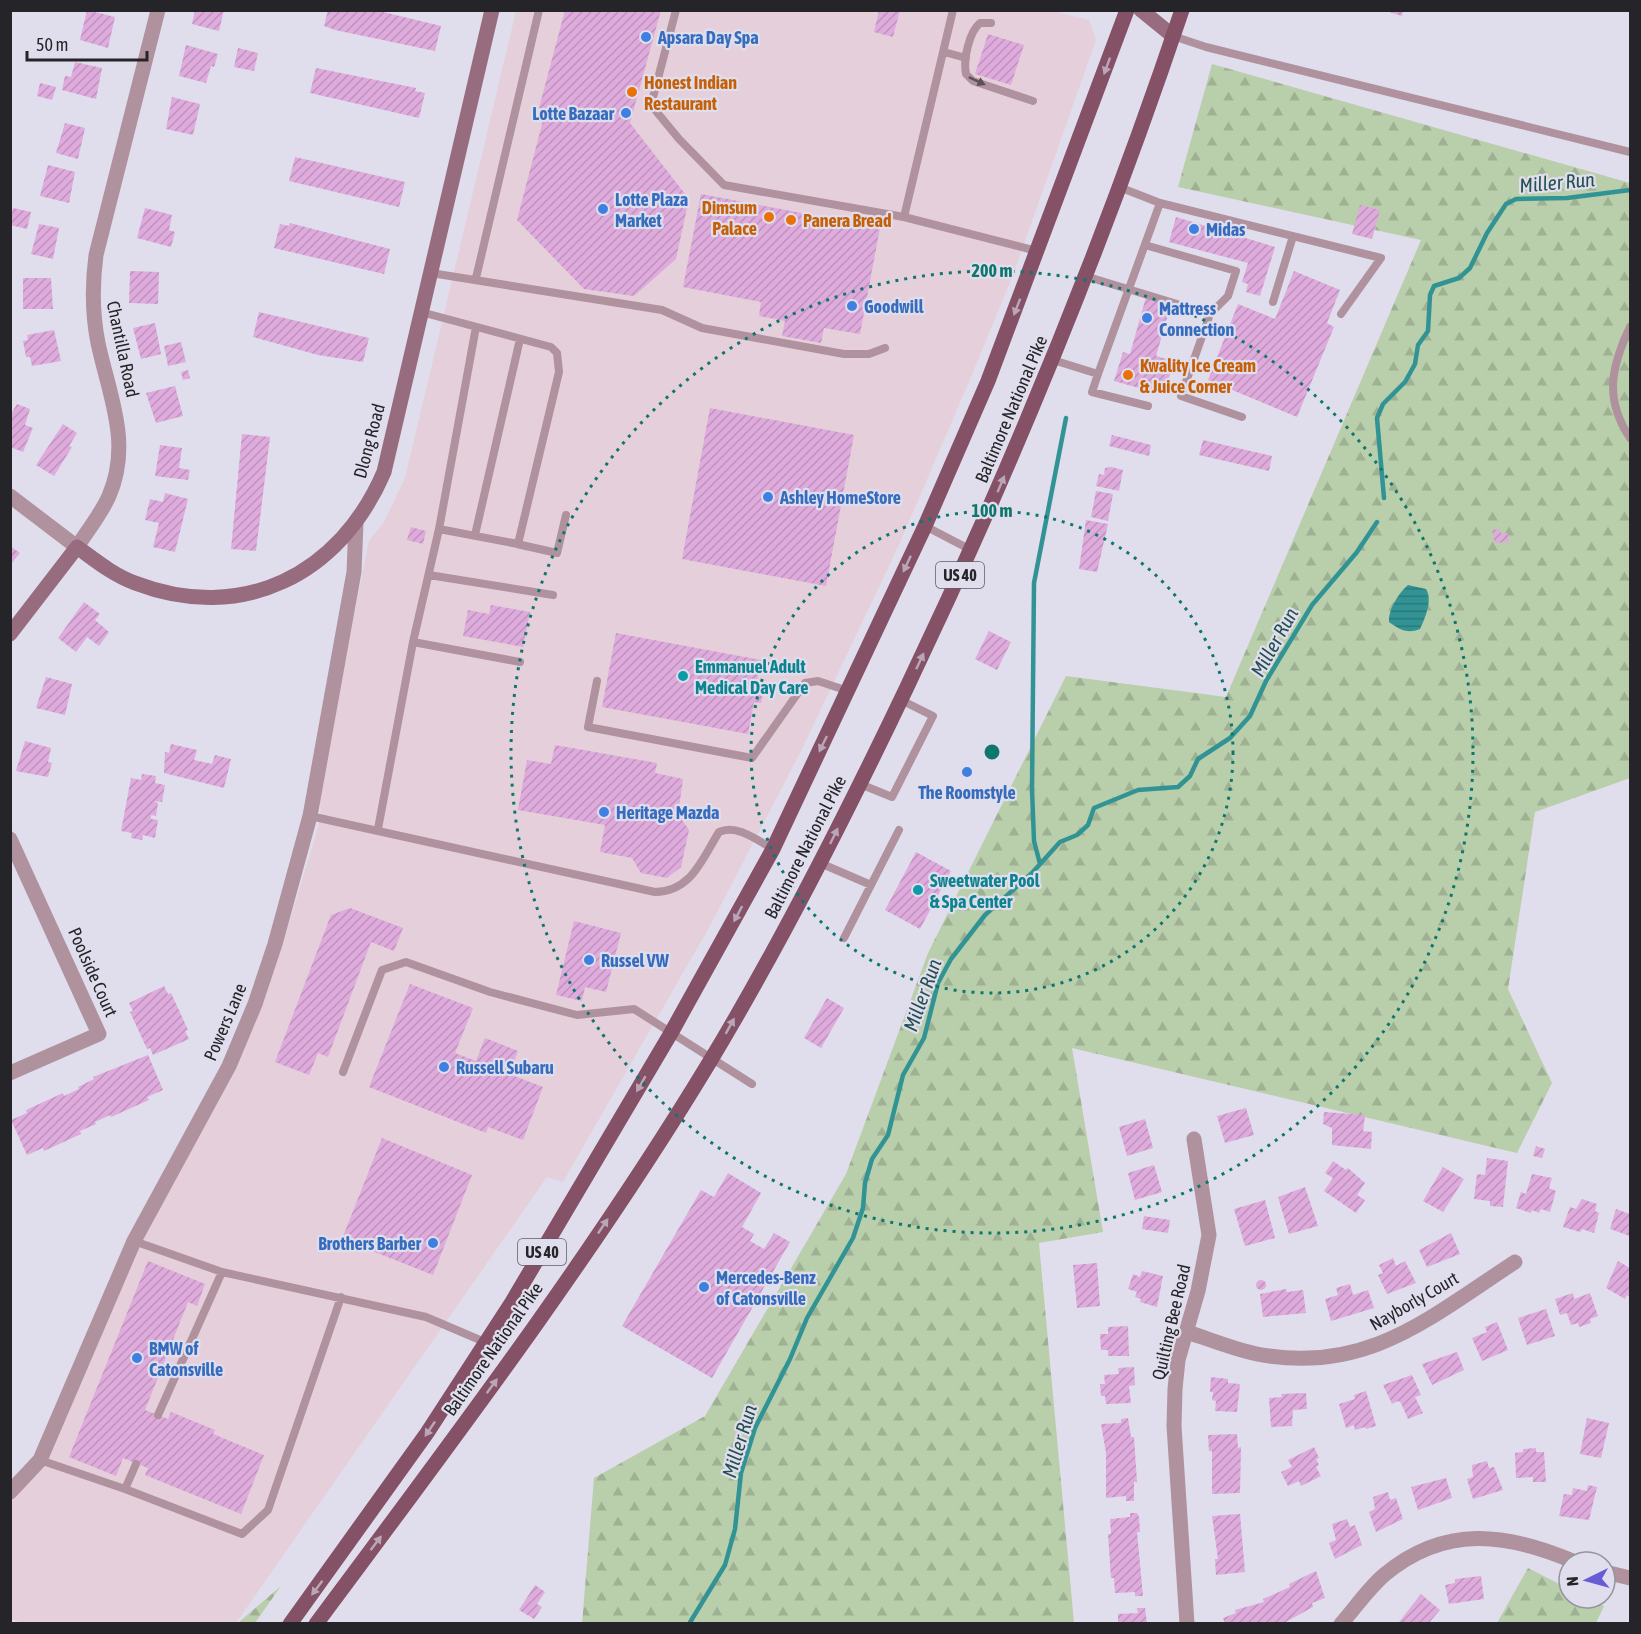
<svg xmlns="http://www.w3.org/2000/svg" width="1641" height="1634" font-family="'Asap Condensed',sans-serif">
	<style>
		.commercial { fill: #e5cfdb }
		.forest { fill: url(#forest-firs) }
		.water { fill: url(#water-rules) }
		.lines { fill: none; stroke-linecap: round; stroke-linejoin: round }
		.stream { stroke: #329395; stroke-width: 4.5 }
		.building { fill: url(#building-hatch) }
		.lane { stroke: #b0929e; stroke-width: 8 }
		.street { stroke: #b0929e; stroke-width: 15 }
		.secondary { stroke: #976c7e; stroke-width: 15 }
		.primary { stroke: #845167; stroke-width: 15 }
		.oneway { fill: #bba6b7 }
		.oneway2 { fill: #5d5058 }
		.ring { fill: none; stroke: #0f766e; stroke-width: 3; stroke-dasharray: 3 6 }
		.shop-dot { fill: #3f7fe0; stroke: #e0deec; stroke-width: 2 }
		.food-dot { fill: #e8710a; stroke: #e0deec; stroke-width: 2 }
		.culture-dot { fill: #0f9aa8; stroke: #e0deec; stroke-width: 2 }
		.labels { text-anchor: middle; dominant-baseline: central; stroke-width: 4.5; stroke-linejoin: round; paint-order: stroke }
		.shield { fill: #e0deec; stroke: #5d5c64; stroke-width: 1.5 }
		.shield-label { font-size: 16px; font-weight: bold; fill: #252429 }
		.shop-label { font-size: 18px; font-weight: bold; fill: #366cbe; stroke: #e0deec; text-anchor: start }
		.food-label { font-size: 18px; font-weight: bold; fill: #c56008; stroke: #e0deec; text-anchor: start }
		.street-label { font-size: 18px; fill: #252429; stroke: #e0deec }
		.culture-label { font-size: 18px; font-weight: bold; fill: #0d838f; stroke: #e0deec; text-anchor: start }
		.water-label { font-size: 20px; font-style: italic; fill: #255051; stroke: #e0deec }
		.centre { fill: #0f766e; stroke: #e0deec; stroke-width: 3 }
		.ring-label { font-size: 18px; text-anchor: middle; font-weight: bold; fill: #0f766e; stroke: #e0deec; stroke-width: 4.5; stroke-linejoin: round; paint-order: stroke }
	</style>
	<defs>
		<pattern id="forest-firs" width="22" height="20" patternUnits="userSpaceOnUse" patternTransform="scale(1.5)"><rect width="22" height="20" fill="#b9ceab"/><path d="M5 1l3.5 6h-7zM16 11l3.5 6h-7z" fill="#9fb193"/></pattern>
		<pattern id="water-rules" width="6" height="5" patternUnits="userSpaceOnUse" patternTransform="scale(1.5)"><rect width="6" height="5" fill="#329395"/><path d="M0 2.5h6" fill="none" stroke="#2a787a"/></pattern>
		<pattern id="building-hatch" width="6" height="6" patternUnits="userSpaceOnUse" patternTransform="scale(1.5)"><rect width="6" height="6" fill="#deabdc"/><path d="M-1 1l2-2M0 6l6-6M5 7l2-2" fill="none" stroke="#be93bd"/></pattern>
	</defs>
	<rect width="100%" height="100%" fill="#e0deec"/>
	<path class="commercial" d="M1049 10 1089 20 1096 40 1013 275 968 384 898 547 801 751 711 924 563 1182 547 1177 236 1623 26 1624 11 1619V1498L22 1488 133 1253 261 1006 282 946 318 828 321 810 318 794 369 541 384 522 405 478 516 11Z"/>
	<path class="forest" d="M1212 64 1630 183V778L1535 812 1508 989 1552 1083 1517 1153 1072 1048 1103 1232 1039 1243 1074 1623 582 1624 594 1478 705 1416 846 1174 928 953 1066 676 1226 697 1421 240 1178 187Z
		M1528 1568 1569 1589V1598H1588L1604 1606 1596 1623H1497Z
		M281 1586 255 1623H238Z"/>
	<path class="water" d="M1408 585 1426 589C1433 600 1425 618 1420 629 1407 634 1400 630 1389 622 1388 609 1399 593 1408 585Z"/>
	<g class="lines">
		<path class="stream" d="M1384 498 1377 418 1383 404 1405 382 1415 364 1418 345 1428 331 1430 295 1434 286 1459 278 1470 268 1487 233 1506 204 1516 199 1567 198 1630 190
			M1040 864 1034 841 1032 789 1034 583 1066 418
			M689 1624 725 1565 735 1529 741 1473 755 1428 790 1359 807 1318 853 1238 863 1208 865 1183 872 1159 888 1135 903 1075 924 1038 938 983 951 959 985 915 1032 873 1060 842 1077 835 1088 825 1094 808 1138 790 1178 787 1190 776 1198 759 1230 738 1250 716 1266 681 1312 605 1357 552 1377 522"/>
	</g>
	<path class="building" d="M87 10 115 17 108 48 80 40Z
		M195 10H224L219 31 192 24Z
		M328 10H375L441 26 435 51 335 30 324 26Z
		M565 10H661L630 123 689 199 676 259 634 296 584 289 517 220 546 109 539 108Z
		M879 10H900L893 37 874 32Z
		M1383 10H1403L1402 16Z
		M988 34 1024 45 1011 85 975 74Z
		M186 45 218 54 214 67 211 66 206 83 179 76Z
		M238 48 258 53 254 71 234 67Z
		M75 62 102 68 96 99 62 90 65 76 71 77Z
		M316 68 416 88 415 91 425 93 419 118 310 93Z
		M40 83 56 87 52 100 37 96Z
		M172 97 200 104 193 135 166 129Z
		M65 123 85 128 78 159 56 153Z
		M295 157 405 182 399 207 289 181Z
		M48 165 75 172 69 203 40 196Z
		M701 194 880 228 860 334 824 328 821 343 782 336 785 321 759 316 761 302 683 287Z
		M1360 205 1380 210 1372 239 1352 234Z
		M13 208 31 212 27 229 10 225Z
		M145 208 172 215 169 230 175 232 171 247 137 238Z
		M1176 217 1275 247 1260 296 1246 292 1248 284 1242 282 1248 263 1169 242Z
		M290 223 390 249 384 274 274 248 280 224 289 226Z
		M39 224 59 228 53 259 31 254Z
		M130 271 159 272 158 304 129 303Z
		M1294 271 1340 290 1327 323 1334 327 1297 417 1208 380 1238 304 1275 319Z
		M23 278H51L53 309H23Z
		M1146 297 1171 304 1156 356 1174 361 1164 395 1114 381 1123 352 1130 354Z
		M259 312 369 338 363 362 318 355 253 337Z
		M155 323 161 354 141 359 133 328Z
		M54 330 61 361 32 366 30 357H26L23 341 28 340 27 335Z
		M181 342 186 362 168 366 164 346Z
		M188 370 190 378 183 380 181 372Z
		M175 386 183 416 156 423 146 393Z
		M17 404 30 409 25 425 33 428 23 452 10 447V416Z
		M710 408 854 435 826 586 682 559Z
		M63 424 77 433 69 446 72 447 54 476 36 465Z
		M242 434 270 437 256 551 231 549Z
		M1112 435 1151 445 1149 456 1109 446Z
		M1203 440 1272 456 1269 471 1199 455Z
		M160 445 182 448 179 468 190 470 188 480 155 476Z
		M1111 467 1123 470 1119 491 1096 486 1099 474 1104 475 1105 468Z
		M1096 491 1113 494 1108 521 1091 517Z
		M165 493 188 499 175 552 153 547 159 523 145 520 150 499 163 502Z
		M1086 520 1108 524 1097 572 1079 569Z
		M411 527 426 531 423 544 407 540Z
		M1500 529 1501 534 1508 533 1509 542 1495 543 1492 530Z
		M10 546 20 553 10 565Z
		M84 602 100 614 95 620 109 632 99 646 87 637 76 652 58 638Z
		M491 605 530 612 523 647 463 636 468 610 489 614Z
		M989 631 1011 642 997 670 975 659Z
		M616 633 761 660 755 691 763 692 761 703 754 702 748 734 602 707Z
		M46 677 72 684 65 715 36 708Z
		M25 741 51 748 48 762 52 763 48 777 16 771Z
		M171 744 197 750 194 760 212 764 215 755 231 759 224 788 164 773 165 752 169 753Z
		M555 745 657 763 655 773 683 779 678 814 689 830 681 867 667 878 641 873 632 858 600 852 605 825 518 810 527 760 551 764Z
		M142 774 156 776 155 783 165 785 162 802 154 801 158 803 156 816 151 815V819L158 820 155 838 143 835 142 840 131 838 132 833 121 831 131 778 141 780Z
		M916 852 951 871 920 929 885 910Z
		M350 908 403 928 394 951 371 942 328 1057 318 1053 309 1075 275 1062 331 915Z
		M574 921 621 933 606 992 585 987 582 1001 556 995Z
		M410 984 473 1008 455 1053 476 1061 485 1038 518 1051 509 1074 543 1087 523 1140 488 1127 486 1133 369 1087Z
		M164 986 168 994 171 993 188 1030 185 1031 189 1039 153 1055 150 1048 147 1049 130 1012 133 1011 129 1003Z
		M827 998 844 1008 821 1048 804 1038Z
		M148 1055 163 1090 147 1097 149 1100 111 1117 110 1115 95 1122 96 1124 80 1131 81 1134 44 1151 43 1148 27 1155 11 1120 27 1113 26 1110 63 1093 64 1096 79 1089 78 1087 94 1079 93 1077Z
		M1246 1108 1254 1135 1225 1143 1217 1116Z
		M1324 1112 1365 1115 1363 1131 1372 1132 1371 1149 1332 1145V1128L1323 1124Z
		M1145 1119 1153 1148 1127 1156 1119 1127Z
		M382 1138 472 1175 433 1275 342 1239Z
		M1536 1146 1545 1149 1542 1158 1533 1156Z
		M1487 1158 1508 1161 1503 1207 1490 1206V1201L1474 1199 1477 1174 1485 1175Z
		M1333 1161 1346 1170 1348 1168 1365 1183 1357 1195 1365 1200 1356 1213 1324 1191 1333 1178 1325 1173Z
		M1154 1165 1162 1192 1135 1200 1128 1173Z
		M1443 1167 1464 1179 1443 1212 1423 1201Z
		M728 1173 761 1193 742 1227 754 1234 750 1241 764 1249 774 1233 790 1242 712 1378 622 1326 701 1190 714 1197Z
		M1532 1174 1552 1178 1549 1188 1556 1191 1550 1212 1541 1209 1539 1213 1532 1210 1531 1213 1516 1208 1521 1192 1526 1194Z
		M1305 1187 1318 1226 1289 1234 1278 1197Z
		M1582 1199 1597 1204 1595 1211 1599 1213 1594 1233 1582 1229 1580 1232 1563 1227 1570 1207 1576 1209Z
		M1265 1200 1275 1238 1245 1246 1234 1209Z
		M1616 1209 1630 1214V1236L1610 1229Z
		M1144 1216 1170 1220 1168 1233 1142 1229Z
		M1451 1233 1460 1254 1427 1267 1419 1250Z
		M1393 1258 1396 1266 1405 1261 1416 1283 1387 1294 1378 1275 1383 1273 1379 1265Z
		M148 1261 205 1284 197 1306 188 1302 145 1410 168 1419 171 1412 215 1430 213 1434 264 1455 241 1514 145 1475 148 1468 123 1458 116 1476 69 1457Z
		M1618 1261 1630 1268V1297L1627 1295 1625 1299 1606 1288Z
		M1097 1263 1100 1306 1077 1308 1073 1265Z
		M1142 1271 1163 1276 1157 1307 1140 1302 1141 1299 1135 1297 1137 1292 1128 1289 1133 1274 1140 1277Z
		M1256 1285a5 5 0 1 1 10 0a5 5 0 1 1-10 0Z
		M1350 1284 1353 1295 1368 1290 1374 1308 1331 1321 1325 1299 1338 1295 1336 1288Z
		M1286 1289 1287 1292 1303 1290 1306 1313 1263 1317 1260 1294Z
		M1573 1293 1574 1299 1590 1293 1598 1316 1590 1319 1591 1323 1579 1327 1578 1323 1571 1325 1567 1313 1560 1315 1555 1299Z
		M1546 1309 1555 1336 1527 1345 1518 1318Z
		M1497 1322 1508 1350 1482 1361 1472 1338 1487 1332 1485 1327Z
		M1128 1326 1129 1356H1108V1350H1101L1100 1334H1108V1327Z
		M1457 1352 1464 1370 1432 1385 1422 1364Z
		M1134 1367 1135 1385 1129 1386 1131 1403 1106 1404 1105 1396H1101L1100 1384H1105L1104 1375 1119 1374 1118 1368Z
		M1412 1375 1421 1395 1415 1397 1423 1413 1408 1419 1401 1403 1398 1401 1392 1404 1383 1385Z
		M1211 1377 1228 1379V1383L1240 1384 1237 1412 1215 1411 1216 1401 1212 1400 1213 1392H1210Z
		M1366 1391 1376 1426 1366 1429 1365 1427 1355 1430 1354 1425 1346 1428 1339 1404 1355 1399 1354 1395Z
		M1306 1393 1307 1409 1293 1410 1292 1426 1271 1427 1269 1398 1282 1397 1281 1394Z
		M1128 1418 1131 1437H1134L1137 1482H1134V1501H1126V1496L1106 1498V1453L1101 1424 1121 1423V1419Z
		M1587 1418 1609 1423 1601 1458 1580 1454Z
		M1237 1434 1238 1448 1241 1447 1240 1493 1212 1494V1451H1209L1208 1435Z
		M1314 1447 1319 1458 1316 1459 1319 1465 1316 1467 1321 1476 1301 1486 1299 1481 1288 1486 1281 1472 1292 1467 1288 1460Z
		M1536 1448V1452H1544L1546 1482H1533V1477L1516 1478 1515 1453 1523 1452V1449Z
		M1487 1461 1489 1468 1494 1467 1503 1490 1473 1499 1467 1479 1473 1477 1472 1465Z
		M1446 1478 1452 1498 1418 1510 1411 1487Z
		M1588 1485 1597 1487 1589 1520 1559 1516 1564 1494 1572 1495 1573 1488 1587 1491Z
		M1388 1492 1390 1500 1396 1498 1403 1519 1376 1532 1369 1512 1375 1509 1373 1497Z
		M1130 1513H1137L1139 1517 1140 1532H1137L1143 1596H1135V1592L1115 1593 1114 1578H1111L1108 1534H1111L1110 1519 1130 1517Z
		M1240 1514 1245 1572 1216 1575 1215 1559H1218L1212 1516Z
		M1347 1519 1350 1527 1355 1525 1362 1545 1335 1559 1329 1543 1336 1540 1332 1524Z
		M1316 1571 1325 1598 1312 1603 1313 1607 1282 1624H1225L1223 1618 1236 1613 1235 1610 1264 1602 1263 1599 1290 1587 1289 1584Z
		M1481 1576 1484 1599 1449 1604 1445 1585 1455 1583V1579Z
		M535 1585 545 1592 537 1604 542 1607 534 1619 519 1610Z
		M1421 1594 1440 1610 1428 1624H1400L1399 1622Z
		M1137 1608H1145L1147 1624H1118V1614L1138 1613Z"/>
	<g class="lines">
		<path class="lane" d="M676 10 651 105 679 139 724 185 904 217 1037 251
			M991 23H980C969 32 963 60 966 74L973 81 1033 101
			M1173 36 1206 47 1630 152
			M944 52 966 58
			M1160 203 1381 258 1341 314
			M904 217 953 10
			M1145 245 1236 271 1228 296 1210 314 1181 396 1242 417
			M431 273 662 310 702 328 844 354H869L885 348
			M1085 276 1210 314
			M476 278 539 10
			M1273 302 1293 236
			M421 312 551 347 557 353 559 372 518 544 439 529 476 327
			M1630 327C1611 367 1604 399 1630 438
			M1053 360 1098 374 1160 203 1119 187
			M1098 374 1092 392 1148 406
			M925 526 971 550
			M475 535 520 339
			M517 544 557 553 566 515
			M429 575 553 595
			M413 642 439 529
			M597 681 588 727 752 758 805 683 818 681 848 691
			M860 784 892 797 933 716 901 700
			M310 816 655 892C691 892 702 859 719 832 737 824 757 840 773 849
			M378 829 413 642 520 662
			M820 863 871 885
			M844 938 899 830
			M343 1072 382 970 406 962 490 992 577 1015 634 1009 752 1084
			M134 1241 222 1272 426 1317 487 1343
			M158 1415 222 1272
			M40 1460 125 1489 242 1534 268 1510 341 1297
			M125 1489 136 1464"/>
		<path class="street" d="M10 496 77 547C88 530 101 514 109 496 132 443 109 395 98 343 92 313 92 285 96 255L158 10
			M10 839 99 1034 10 1073
			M1187 1332C1209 1339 1233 1349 1257 1354 1366 1375 1429 1318 1515 1262
			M10 1492 40 1460 134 1241 229 1066 255 1004 275 944 310 816 354 572 356 523
			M1605 1572 1630 1578
			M1187 1624 1174 1426 1175 1389 1178 1360 1198 1291 1209 1235 1194 1139
			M1341 1624C1355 1608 1368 1589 1384 1575 1445 1524 1507 1533 1575 1562"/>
		<path class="secondary" d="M1141 10 1173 36
			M10 634 77 547C95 560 113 575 135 583 242 624 340 575 384 472L492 10"/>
		<path class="primary" d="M290 1624 427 1433 512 1302 671 1033 773 849 925 526 988 381 1127 10
			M316 1624C452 1441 591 1258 709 1063 782 942 846 815 907 687 1012 467 1104 242 1182 10"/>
	</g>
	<defs><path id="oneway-solid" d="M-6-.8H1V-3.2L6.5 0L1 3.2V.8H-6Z" transform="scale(1.5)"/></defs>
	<g class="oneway">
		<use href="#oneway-solid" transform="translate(1107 66) rotate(110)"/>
		<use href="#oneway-solid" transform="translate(1017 307) rotate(111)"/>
		<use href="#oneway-solid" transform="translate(1001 484) rotate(-67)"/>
		<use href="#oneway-solid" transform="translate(907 564) rotate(115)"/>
		<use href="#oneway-solid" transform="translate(920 661) rotate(-65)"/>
		<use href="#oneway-solid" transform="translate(823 744) rotate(116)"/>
		<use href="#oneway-solid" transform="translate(834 836) rotate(-64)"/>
		<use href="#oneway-solid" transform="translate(738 914) rotate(118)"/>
		<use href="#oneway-solid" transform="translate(730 1026) rotate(-61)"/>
		<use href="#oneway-solid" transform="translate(641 1084) rotate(120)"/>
		<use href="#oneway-solid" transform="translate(603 1226) rotate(-56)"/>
		<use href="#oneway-solid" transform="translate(492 1386) rotate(-54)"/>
		<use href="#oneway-solid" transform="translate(430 1429) rotate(124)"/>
		<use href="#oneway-solid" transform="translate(376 1543) rotate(-53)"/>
		<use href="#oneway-solid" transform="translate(317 1588) rotate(127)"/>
	</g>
	<use class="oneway2" href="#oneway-solid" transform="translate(977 81) rotate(25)"/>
	<g class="ring">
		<circle cx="992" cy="752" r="241"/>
		<circle cx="992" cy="752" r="481"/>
	</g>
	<g class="shop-dot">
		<circle cx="646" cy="37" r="6"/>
		<circle cx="626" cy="113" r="6"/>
		<circle cx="603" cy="209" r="6"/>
		<circle cx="1194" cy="229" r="6"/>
		<circle cx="852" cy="306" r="6"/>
		<circle cx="1147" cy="318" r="6"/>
		<circle cx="768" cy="497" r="6"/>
		<circle cx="967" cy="772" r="6"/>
		<circle cx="604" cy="812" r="6"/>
		<circle cx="589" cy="960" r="6"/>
		<circle cx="444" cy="1067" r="6"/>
		<circle cx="433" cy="1243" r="6"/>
		<circle cx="704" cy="1287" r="6"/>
		<circle cx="137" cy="1358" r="6"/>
	</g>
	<g class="food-dot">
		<circle cx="632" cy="92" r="6"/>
		<circle cx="769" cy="217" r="6"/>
		<circle cx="791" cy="220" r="6"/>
		<circle cx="1128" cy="375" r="6"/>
	</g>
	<g class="culture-dot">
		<circle cx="683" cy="676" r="6"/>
		<circle cx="918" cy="890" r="6"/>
	</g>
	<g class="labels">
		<g class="shield">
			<rect x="936" y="562" width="48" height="26" rx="4.5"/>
			<rect x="518" y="1239" width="48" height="26" rx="4.5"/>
		</g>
		<g class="shield-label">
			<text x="960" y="575">US 40</text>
			<text x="542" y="1252">US 40</text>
		</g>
		<g class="shop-label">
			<text x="658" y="37">Apsara Day Spa</text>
			<text x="614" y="113" text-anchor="end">Lotte Bazaar</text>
			<text x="615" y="199">Lotte Plaza<tspan x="615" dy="21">Market</tspan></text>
			<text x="1206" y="229">Midas</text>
			<text x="864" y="306">Goodwill</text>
			<text x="1159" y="308">Mattress<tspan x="1159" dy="21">Connection</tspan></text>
			<text x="780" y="497">Ashley HomeStore</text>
			<text x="967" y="792" text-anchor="middle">The Roomstyle</text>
			<text x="616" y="812">Heritage Mazda</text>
			<text x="601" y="960">Russel VW</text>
			<text x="456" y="1067">Russell Subaru</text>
			<text x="421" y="1243" text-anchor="end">Brothers Barber</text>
			<text x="716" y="1277">Mercedes-Benz<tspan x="716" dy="21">of Catonsville</tspan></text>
			<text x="149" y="1348">BMW of<tspan x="149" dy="21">Catonsville</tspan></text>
		</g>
		<g class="food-label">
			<text x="644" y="82">Honest Indian<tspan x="644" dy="21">Restaurant</tspan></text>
			<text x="757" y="207" text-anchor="end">Dimsum<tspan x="757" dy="21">Palace</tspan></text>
			<text x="803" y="220">Panera Bread</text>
			<text x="1140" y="365">Kwality Ice Cream<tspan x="1140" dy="21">&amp; Juice Corner</tspan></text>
		</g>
		<g class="street-label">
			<text transform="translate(123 349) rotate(78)">Chantilla Road</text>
			<text transform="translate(1011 409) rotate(-67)">Baltimore National Pike</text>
			<text transform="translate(369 441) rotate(-75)">Dlong Road</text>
			<text transform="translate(805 847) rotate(-63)">Baltimore National Pike</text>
			<text transform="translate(93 972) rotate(66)">Poolside Court</text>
			<text transform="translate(225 1022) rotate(-67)">Powers Lane</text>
			<text transform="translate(1414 1301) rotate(-30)">Nayborly Court</text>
			<text transform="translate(1171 1322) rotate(-77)">Quilting Bee Road</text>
			<text transform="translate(493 1349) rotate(-55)">Baltimore National Pike</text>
		</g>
		<g class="culture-label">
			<text x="695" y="666">Emmanuel Adult<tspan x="695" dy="21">Medical Day Care</tspan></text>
			<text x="930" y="880">Sweetwater Pool<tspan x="930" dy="21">&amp; Spa Center</tspan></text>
		</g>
		<g class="water-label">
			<text transform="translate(1557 182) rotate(-5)">Miller Run</text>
			<text transform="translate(1274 642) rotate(-61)">Miller Run</text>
			<text transform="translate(922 995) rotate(-70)">Miller Run</text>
			<text transform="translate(739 1441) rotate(-73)">Miller Run</text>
		</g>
	</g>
	<circle cx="992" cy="752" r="9" class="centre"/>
	<g class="ring-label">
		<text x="992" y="277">200 m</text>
		<text x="992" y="517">100 m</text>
	</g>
	<rect width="1641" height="1634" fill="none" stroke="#252429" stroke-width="24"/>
	<g transform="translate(1587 1580) rotate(265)"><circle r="28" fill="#e0deec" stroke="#95949e" stroke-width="1.5"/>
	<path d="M0-4.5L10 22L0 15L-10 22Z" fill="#675cd6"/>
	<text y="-9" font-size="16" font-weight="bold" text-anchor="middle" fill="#252429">N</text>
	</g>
	<path d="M27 51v9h120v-9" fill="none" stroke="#252429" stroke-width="3"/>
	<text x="36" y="51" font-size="18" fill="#252429" stroke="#e0deec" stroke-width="4.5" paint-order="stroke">50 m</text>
</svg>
